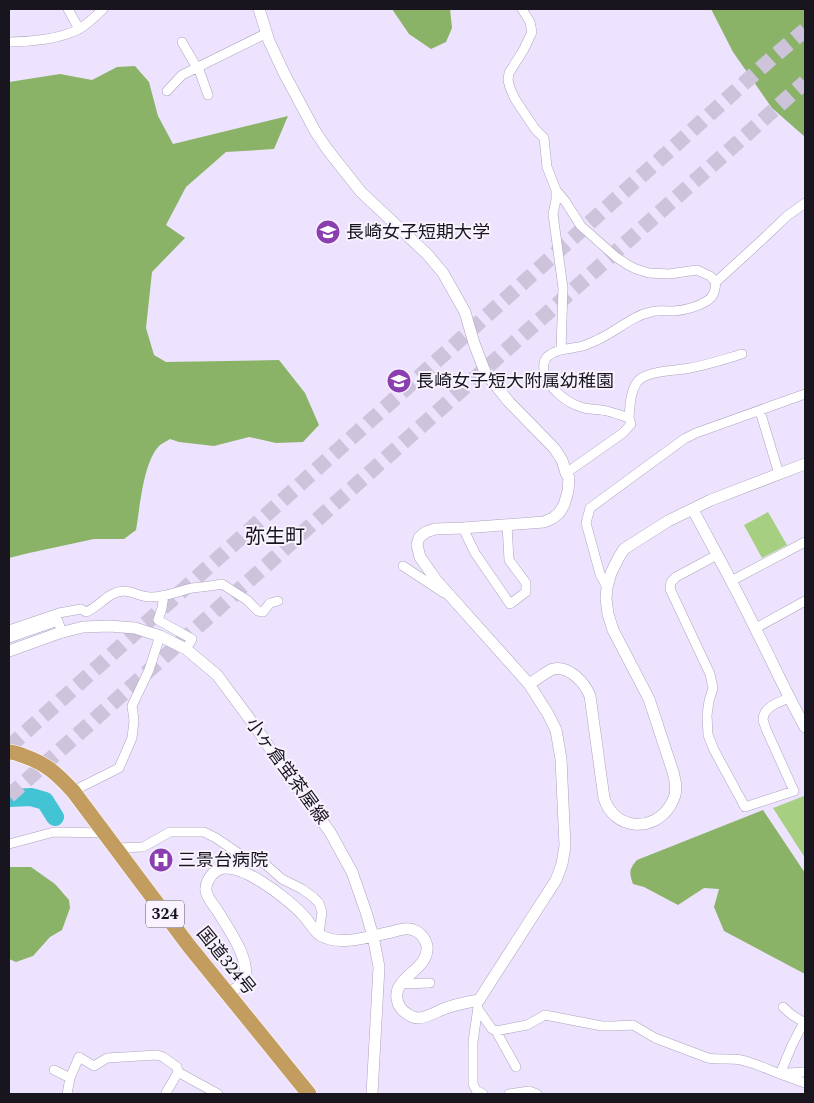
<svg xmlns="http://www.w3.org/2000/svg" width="814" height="1103" font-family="Spectral,'Noto Sans JP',serif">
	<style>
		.green { fill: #a6cf82 }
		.forest { fill: #8bb367 }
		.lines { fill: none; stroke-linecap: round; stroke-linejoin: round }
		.river { stroke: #42c4d4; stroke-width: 18 }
		.highway-tunnel { stroke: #cdc4dc; stroke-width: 15; stroke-dasharray: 15 8; stroke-linecap: butt }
		.street-casing { stroke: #ada3bd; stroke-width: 10 }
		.secondary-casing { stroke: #ada3bd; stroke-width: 12 }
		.highway-casing { stroke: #fff; stroke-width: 16 }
		.street { stroke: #fff; stroke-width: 9 }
		.secondary { stroke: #fff; stroke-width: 11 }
		.highway { stroke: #c39d5f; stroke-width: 15 }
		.labels { text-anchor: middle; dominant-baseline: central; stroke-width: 4; stroke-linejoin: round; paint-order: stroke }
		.shield { fill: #f8f3fe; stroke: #5c5861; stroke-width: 1 }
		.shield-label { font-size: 16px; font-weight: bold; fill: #19151e }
		.poi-label { font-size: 18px; fill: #19151e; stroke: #f8f3fe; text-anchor: start }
		.street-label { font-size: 18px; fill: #19151e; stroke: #f8f3fe }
		.quarter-label { font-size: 20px; fill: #19151e; stroke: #f8f3fe }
	</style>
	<rect width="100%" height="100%" fill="#ede3fe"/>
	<path class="green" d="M768 512 787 545 762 558 744 525Z
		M804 796 805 797V858L773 808Z"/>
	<path class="forest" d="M392 9H450L452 28 446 42 431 49 409 34Z
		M711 9H805V137L772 108 733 52Z
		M135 66 149 82 158 116 173 144 288 116 274 149 226 152 186 187 166 225 185 238 152 272 146 328 154 355 166 362 279 360 305 393 319 425 303 442 276 443 249 437 214 446 179 442 170 439C167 441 163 443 160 445 143 461 140 508 136 530L124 539H94L29 553 9 558V82L60 74 92 80 117 67Z
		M763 810 805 873V974L724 931 714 907 719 889 704 888 678 905 644 887 633 884C629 873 629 869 637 860Z
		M9 867H31L55 884 69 900 70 908 62 930 50 937 33 956 16 962 9 959Z"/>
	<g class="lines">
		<path class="river" d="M9 798 31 797 45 801 55 817"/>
		<path class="highway-tunnel" d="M9 747 772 58 805 30
			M9 796 805 82"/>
		<defs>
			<path id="street" d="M68 9 79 29
				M522 9 530 22 532 32 524 49 509 73 508 80 510 88 515 99 535 129 544 138 547 167 556 190V200L553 214 563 288 561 350
				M9 42C29 42 61 39 79 29 88 24 96 16 103 9
				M182 42 197 68
				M198 67 208 95
				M167 91 182 75 267 33
				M556 190 565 201 581 226 616 257 628 265 636 269 649 273 669 274 697 270 710 276 716 282
				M760 411 779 474
				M629 418C630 406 630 391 638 381 648 370 676 371 690 368 707 365 725 359 742 354
				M566 473 623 433 631 424 629 418C622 416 615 413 607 411 599 409 589 410 581 407 567 403 550 389 545 375 543 369 543 361 547 357 557 348 571 349 583 346 588 344 593 342 597 340 616 332 631 316 651 312 658 310 666 311 674 311 685 310 697 307 707 301 714 297 715 290 716 282L764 238 787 216 805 203
				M463 528 475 553 510 604 526 592V583L509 560 507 525
				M717 555 676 577 671 582 670 589 710 674 713 688 709 701 707 715 708 735 714 750 745 807 794 791 766 729C765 726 764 723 763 720 763 707 779 702 789 698
				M403 566 444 593
				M731 581 805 542
				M607 587 600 574 586 523 590 508 684 439 696 433 805 394
				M164 595 162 608 158 620 192 639 186 649
				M756 628 805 601
				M9 630 59 613 81 609 86 612C99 607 108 592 123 591 132 591 141 597 150 597 164 598 178 591 192 588 202 587 212 586 222 584L247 600 258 611 263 612 270 603 278 601
				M9 638 58 621 62 633
				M73 791 119 768 132 738 134 720 132 706 149 670 160 636
				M9 844 54 832 105 833
				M116 848 143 847 170 832H204L216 838 241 855 265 864 282 879 302 889 313 897 319 903 322 912 319 934
				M401 984 430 983
				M478 1007 473 1042V1084L476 1090 483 1094
				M783 1007 792 1015 805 1023
				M478 1009 492 1029 496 1031 527 1025 545 1015 602 1026H614L633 1025 655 1038 708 1058C719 1060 731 1058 741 1060 755 1063 769 1070 783 1075L788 1073 805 1072
				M496 1031 516 1067
				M54 1070 70 1078 79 1057 94 1066 107 1058 157 1055 163 1057 177 1067 178 1072 166 1093
				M178 1072 218 1094
				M780 1074 792 1045 804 1022
				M783 1075 805 1083
				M67 1094 70 1078
				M509 1094 529 1091 537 1094"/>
			<path id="secondary" d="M693 510C714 549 736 588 755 628 772 661 787 695 805 727
				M9 651 59 633 83 627 109 626 135 628 160 636 186 649 217 675 255 726 283 768 330 832 352 872 366 912 373 936 379 967 372 1094
				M529 684C535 681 547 671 553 669 569 665 585 683 590 696L604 798C614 830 653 833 670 806 672 802 674 799 675 795 677 787 675 780 673 772L649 699 613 630 608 614 606 599 607 587 611 573 619 557 624 549 668 521 711 500 805 464
				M228 993C233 990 239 988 243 982 254 963 227 927 217 910 213 904 207 898 206 891 205 884 210 875 216 871 237 857 289 900 303 915 309 921 313 930 320 935 339 947 371 936 391 932 396 931 404 928 409 929 414 929 420 933 422 936 425 939 426 942 427 946 430 971 389 977 398 1003 400 1009 405 1013 411 1016 412 1017 416 1018 418 1018 427 1018 437 1011 446 1008 457 1004 468 1002 479 1000L556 880 562 864 565 846 561 759 556 730 548 714 529 684 436 580 420 557 417 545 419 538 422 535 426 532 435 529 463 528 544 522 553 518 559 513 564 505 568 491 569 478 566 473 562 460 554 448 509 402 485 372 474 343 465 312 443 273 427 254 361 192 327 149 315 131 284 73 269 41 259 9"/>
			<path id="highway" d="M9 752C14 752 19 754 24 756 47 764 57 774 73 791L189 946 309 1094"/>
		</defs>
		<use href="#street" class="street-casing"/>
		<use href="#secondary" class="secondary-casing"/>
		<use href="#highway" class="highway-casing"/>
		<use href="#street" class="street"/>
		<use href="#secondary" class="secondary"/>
		<use href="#highway" class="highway"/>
	</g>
	<defs>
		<symbol id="university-disc" viewBox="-11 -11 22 22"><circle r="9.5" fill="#8a3eaf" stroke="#f8f3fe"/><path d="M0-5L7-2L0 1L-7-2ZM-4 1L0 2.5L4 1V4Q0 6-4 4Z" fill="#fff"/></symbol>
		<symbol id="school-disc" viewBox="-11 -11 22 22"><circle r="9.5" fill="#8a3eaf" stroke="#f8f3fe"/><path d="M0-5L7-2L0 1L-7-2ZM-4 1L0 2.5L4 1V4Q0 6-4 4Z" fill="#fff"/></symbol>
		<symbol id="hospital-disc" viewBox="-11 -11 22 22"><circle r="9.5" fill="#8a3eaf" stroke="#f8f3fe"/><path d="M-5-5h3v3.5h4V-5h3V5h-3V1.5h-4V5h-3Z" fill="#fff"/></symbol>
	</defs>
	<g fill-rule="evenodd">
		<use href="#university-disc" x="314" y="218" width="28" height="28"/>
		<use href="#school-disc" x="385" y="367" width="28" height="28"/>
		<use href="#hospital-disc" x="147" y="846" width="28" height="28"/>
	</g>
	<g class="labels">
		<rect class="shield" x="146" y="900.5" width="38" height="27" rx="4"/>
		<g class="shield-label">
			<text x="165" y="914">324</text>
		</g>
		<g class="poi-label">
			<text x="346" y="232">長崎女子短期大学</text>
			<text x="416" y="381">長崎女子短大附属幼稚園</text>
			<text x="178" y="860">三景台病院</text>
		</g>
		<g class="street-label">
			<text transform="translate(287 771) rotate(54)">小ヶ倉蛍茶屋線</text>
			<text transform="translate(226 961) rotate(51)">国道324号</text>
		</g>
		<g class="quarter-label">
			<text x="275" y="537">弥生町</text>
		</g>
	</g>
	<rect width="814" height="1103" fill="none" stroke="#19151e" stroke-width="20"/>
</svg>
